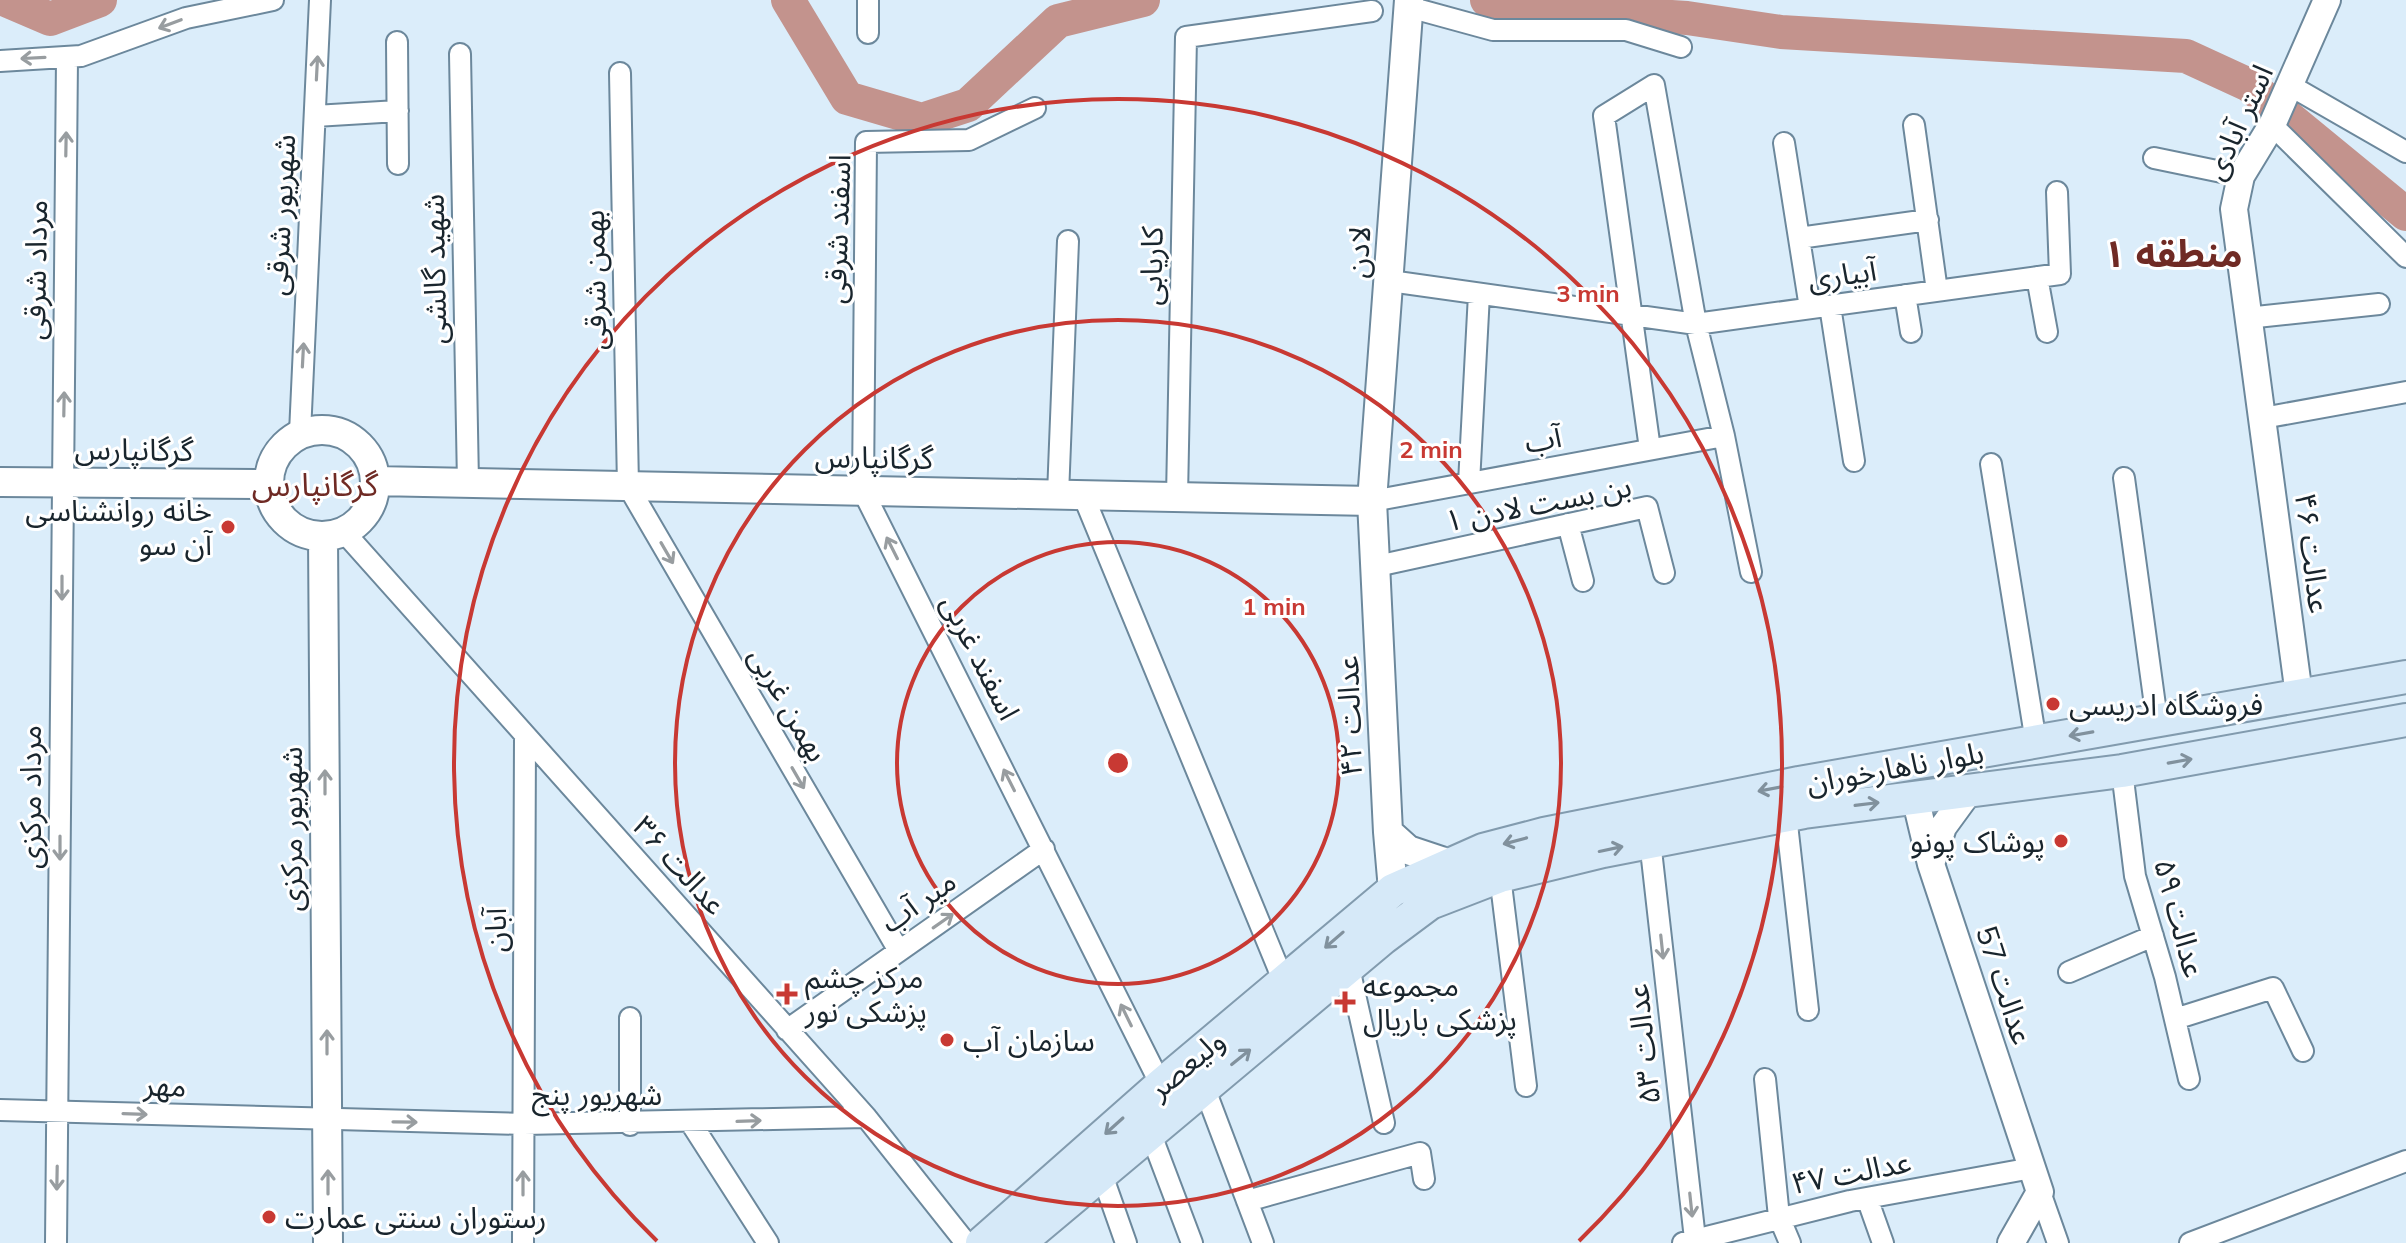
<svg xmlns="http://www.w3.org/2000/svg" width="2406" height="1243" font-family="Mulish,'Noto Sans Arabic',sans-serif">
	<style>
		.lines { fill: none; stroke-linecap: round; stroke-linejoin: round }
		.river { stroke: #c3938d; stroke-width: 34 }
		.minor-casing { stroke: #6c889c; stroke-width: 24 }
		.tertiary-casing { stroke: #6c889c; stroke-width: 30 }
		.secondary-casing { stroke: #6c889c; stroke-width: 32 }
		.primary-casing { stroke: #829bae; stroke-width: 36 }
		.minor { stroke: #fff; stroke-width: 20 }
		.tertiary { stroke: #fff; stroke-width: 26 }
		.secondary { stroke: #fff; stroke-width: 28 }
		.primary { stroke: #d6e9f8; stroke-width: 32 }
		.oneway { stroke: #989da0 }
		.oneway2 { stroke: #81919d }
		.ring { fill: none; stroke: #c83933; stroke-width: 4 }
		.poi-dot { fill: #c83933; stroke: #fff; stroke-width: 3 }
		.labels { text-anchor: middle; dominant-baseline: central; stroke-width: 6; stroke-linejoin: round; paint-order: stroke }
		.street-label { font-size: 30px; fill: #19252d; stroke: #fff }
		.poi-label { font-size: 30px; fill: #19252d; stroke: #fff; text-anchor: start }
		.neighbourhood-label { font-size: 32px; fill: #6f2a24; stroke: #fff }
		.district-label { font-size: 38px; font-weight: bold; fill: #6f2a24; stroke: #fff }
		.centre { fill: #c83933; stroke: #fff; stroke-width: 4 }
		.ring-label { font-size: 24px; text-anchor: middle; font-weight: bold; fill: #c83933; stroke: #fff; stroke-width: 6; stroke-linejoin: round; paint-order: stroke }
	</style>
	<rect width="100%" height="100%" fill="#dbedfa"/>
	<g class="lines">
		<path class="river" d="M6 0 50 19 100 0
			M788 0 847 98 922 120 968 105 1058 21 1143 0
			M1487 0 1549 9 1687 18 1781 32 2186 56 2249 85 2406 214"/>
		<defs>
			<path id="minor" d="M1409 7 1493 30H1626L1681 47
				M868 33V0
				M397 42 398 164
				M460 54 468 483
				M0 61 81 56 186 18 273 0
				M620 73 628 486 899 951
				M2291 86 2406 152
				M1035 108 969 140 866 142 863 491 1161 1085
				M315 116 398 111
				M1914 125 1937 291
				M2272 125 2406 257
				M1784 143 1810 308
				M2154 158 2241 176
				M1799 238 1928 220
				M2037 277 2047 332
				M1390 281 1696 324 2060 274 2057 192
				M1905 295 1911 332
				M1830 306 1854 461
				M2247 318 2379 304
				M2263 418 2406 392
				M300 433 320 0
				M1650 449 1604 116 1654 85 1696 324 1724 436 1751 572
				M1991 464 2036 742
				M2124 478 2157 720
				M1469 483 1479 294
				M1058 495 1068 241
				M1083 495 1284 982
				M1177 497 1186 37 1372 11
				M1372 501 1724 436
				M1568 524 1583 581
				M344 532 866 1117 966 1243
				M1377 566 1647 507 1664 573
				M2122 771 2135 876 2165 977 2189 1079
				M1786 815 1808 1010
				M1650 841 1695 1239
				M1500 876 1526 1086
				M1349 968 1384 1123
				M2069 972 2153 936
				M2175 1019 2273 988 2303 1051
				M787 1030 1044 849
				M1765 1079 1779 1217 1790 1243
				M1204 1087 1263 1243
				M0 1110 524 1124 866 1117
				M691 1123 768 1243
				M630 1125V1018
				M1150 1132 1192 1243
				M1101 1172 1126 1243
				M2040 1192 2058 1243
				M1867 1198 1883 1243
				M1247 1201 1420 1153 1424 1179
				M56 1243 67 58
				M523 1243 525 737
				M1683 1243 1850 1201 2032 1168
				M2190 1243 2406 1161"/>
			<path id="tertiary" d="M2299 695 2234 209 2241 176 2272 125 2327 0
				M1915 797 1931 864 2040 1192 2011 1243
				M1931 864 1943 827 1970 790"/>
			<path id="secondary" d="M269 483a53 53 0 1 1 106 0a53 53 0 1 1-106 0Z
				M375 481 1372 501
				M0 482 268 484
				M323 537 328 1243
				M1388 832 1372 501 1409 0
				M1393 890 1388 832 1408 850 1450 864"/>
			<path id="primary" d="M982 1243 1161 1085 1393 890 1483 850 1544 834 1799 783 2406 677
				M1019 1243 1383 938 1430 903 1500 876 1603 851 1804 812 2122 771 2406 720"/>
		</defs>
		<use href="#minor" class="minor-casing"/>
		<use href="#tertiary" class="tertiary-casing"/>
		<use href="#secondary" class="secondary-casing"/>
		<use href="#primary" class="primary-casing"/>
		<use href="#minor" class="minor"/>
		<use href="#tertiary" class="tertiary"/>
		<use href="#secondary" class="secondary"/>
		<use href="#primary" class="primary"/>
	</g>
	<defs><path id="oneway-shaft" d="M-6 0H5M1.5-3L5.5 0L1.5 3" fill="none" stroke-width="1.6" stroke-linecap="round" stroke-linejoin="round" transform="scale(2)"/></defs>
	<g class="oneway">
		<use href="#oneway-shaft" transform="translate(170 24) rotate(159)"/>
		<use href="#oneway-shaft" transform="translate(33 58) rotate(177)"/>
		<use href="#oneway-shaft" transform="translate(317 68) rotate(-87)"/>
		<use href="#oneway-shaft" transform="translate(66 144) rotate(-89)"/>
		<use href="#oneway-shaft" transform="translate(303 355) rotate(-87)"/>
		<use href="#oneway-shaft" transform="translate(64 404) rotate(-89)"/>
		<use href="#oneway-shaft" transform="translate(892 548) rotate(-117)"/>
		<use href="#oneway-shaft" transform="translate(667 553) rotate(60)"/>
		<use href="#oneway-shaft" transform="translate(62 588) rotate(90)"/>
		<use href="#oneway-shaft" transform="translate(798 778) rotate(60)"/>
		<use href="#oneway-shaft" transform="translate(1009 780) rotate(-117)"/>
		<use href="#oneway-shaft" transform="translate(325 782) rotate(-90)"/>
		<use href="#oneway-shaft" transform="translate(60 848) rotate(90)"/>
		<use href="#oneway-shaft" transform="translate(943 921) rotate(-35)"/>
		<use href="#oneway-shaft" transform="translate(1662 947) rotate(84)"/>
		<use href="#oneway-shaft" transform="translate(1126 1015) rotate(-116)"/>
		<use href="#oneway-shaft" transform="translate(327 1042) rotate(-90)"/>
		<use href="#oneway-shaft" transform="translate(135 1114) rotate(2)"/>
		<use href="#oneway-shaft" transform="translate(749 1121) rotate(-2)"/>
		<use href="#oneway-shaft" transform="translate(405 1122) rotate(1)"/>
		<use href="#oneway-shaft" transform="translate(57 1178) rotate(91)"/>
		<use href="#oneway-shaft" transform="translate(328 1182) rotate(-90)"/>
		<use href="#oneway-shaft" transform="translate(523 1183) rotate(-90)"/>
		<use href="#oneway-shaft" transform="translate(1691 1205) rotate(84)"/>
	</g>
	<g class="oneway2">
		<use href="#oneway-shaft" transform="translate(2081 734) rotate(170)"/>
		<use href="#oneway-shaft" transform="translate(2180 761) rotate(-10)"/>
		<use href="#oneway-shaft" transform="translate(1770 789) rotate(169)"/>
		<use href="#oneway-shaft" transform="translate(1867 804) rotate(-7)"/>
		<use href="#oneway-shaft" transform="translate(1515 841) rotate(165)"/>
		<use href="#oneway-shaft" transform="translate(1611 849) rotate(-12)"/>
		<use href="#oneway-shaft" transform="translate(1334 940) rotate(139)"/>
		<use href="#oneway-shaft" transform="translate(1241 1057) rotate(-39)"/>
		<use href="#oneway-shaft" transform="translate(1114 1126) rotate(138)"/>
	</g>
	<g class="ring">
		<circle cx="1118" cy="763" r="221"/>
		<circle cx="1118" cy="763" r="443"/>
		<path d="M657 1241A664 664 0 1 1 1579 1241"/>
	</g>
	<g class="poi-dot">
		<circle cx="228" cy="527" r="8"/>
		<circle cx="2053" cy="704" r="8"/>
		<circle cx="2061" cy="841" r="8"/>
		<path d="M783 982h8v8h8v8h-8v8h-8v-8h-8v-8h8z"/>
		<path d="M1341 990h8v8h8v8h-8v8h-8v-8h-8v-8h8z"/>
		<circle cx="947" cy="1040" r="8"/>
		<circle cx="269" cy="1217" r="8"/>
	</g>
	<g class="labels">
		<g class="street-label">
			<text transform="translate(2238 122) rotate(-65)">استر آبادی</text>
			<text transform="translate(280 215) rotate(-87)">شهریور شرقی</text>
			<text transform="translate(837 229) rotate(-88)">اسفند شرقی</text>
			<text transform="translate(1358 252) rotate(-86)">لادن</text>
			<text transform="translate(1151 266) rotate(-89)">کاریابی</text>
			<text transform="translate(434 269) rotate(-91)">شهید گالشی</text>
			<text transform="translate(35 270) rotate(-89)">مرداد شرقی</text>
			<text transform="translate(1842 274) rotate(-8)">آبیاری</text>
			<text transform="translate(594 280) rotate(-91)">بهمن شرقی</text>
			<text transform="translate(1543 439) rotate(-10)">آب</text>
			<text transform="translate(134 449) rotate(1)">گرگانپارس</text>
			<text transform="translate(874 457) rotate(1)">گرگانپارس</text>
			<text transform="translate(1538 503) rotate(-11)">۱ بن بست لادن</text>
			<text transform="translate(2313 553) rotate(83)">۴۶ عدالت</text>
			<text transform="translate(981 657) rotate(63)">اسفند غربی</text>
			<text transform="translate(789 704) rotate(60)">بهمن غربی</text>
			<text transform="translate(1349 716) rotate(-92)">عدالت ۴۲</text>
			<text transform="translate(1895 767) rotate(-10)">بلوار ناهارخوران</text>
			<text transform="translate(30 797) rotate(-90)">مرداد مرکزی</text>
			<text transform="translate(291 829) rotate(-90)">شهریور مرکزی</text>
			<text transform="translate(680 865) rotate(48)">عدالت ۳۶</text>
			<text transform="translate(918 901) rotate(-35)">میر آب</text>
			<text transform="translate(2180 918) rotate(75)">عدالت ۵۹</text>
			<text transform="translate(495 930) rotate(-90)">آبان</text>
			<text transform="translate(2005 985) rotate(72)">عدالت 57</text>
			<text transform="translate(1643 1044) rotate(-96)">عدالت ۵۳</text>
			<text transform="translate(1186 1064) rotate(-40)">ولیعصر</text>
			<text transform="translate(165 1085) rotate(2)">مهر</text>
			<text x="597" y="1094">شهریور پنج</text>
			<text transform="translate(1851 1172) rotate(-11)">عدالت ۴۷</text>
		</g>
		<g class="poi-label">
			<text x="212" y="510" text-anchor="end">خانه روانشناسی<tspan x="212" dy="34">آن سو</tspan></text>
			<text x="2069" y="704">فروشگاه ادریسی</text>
			<text x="2045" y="841" text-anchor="end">پوشاک پونو</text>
			<text x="805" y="977">مرکز چشم<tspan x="805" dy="34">پزشکی نور</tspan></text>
			<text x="1363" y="985">مجموعه<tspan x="1363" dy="34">پزشکی باریال</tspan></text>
			<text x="963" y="1040">سازمان آب</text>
			<text x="285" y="1217">رستوران سنتی عمارت</text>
		</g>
		<g class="neighbourhood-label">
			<text x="315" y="484">گرگانپارس</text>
		</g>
		<g class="district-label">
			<text x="2173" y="253">منطقه ۱</text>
		</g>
	</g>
	<circle cx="1118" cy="763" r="12" class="centre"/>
	<g class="ring-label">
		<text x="1588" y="302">3 min</text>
		<text x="1431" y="458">2 min</text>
		<text x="1274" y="615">1 min</text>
	</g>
</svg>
